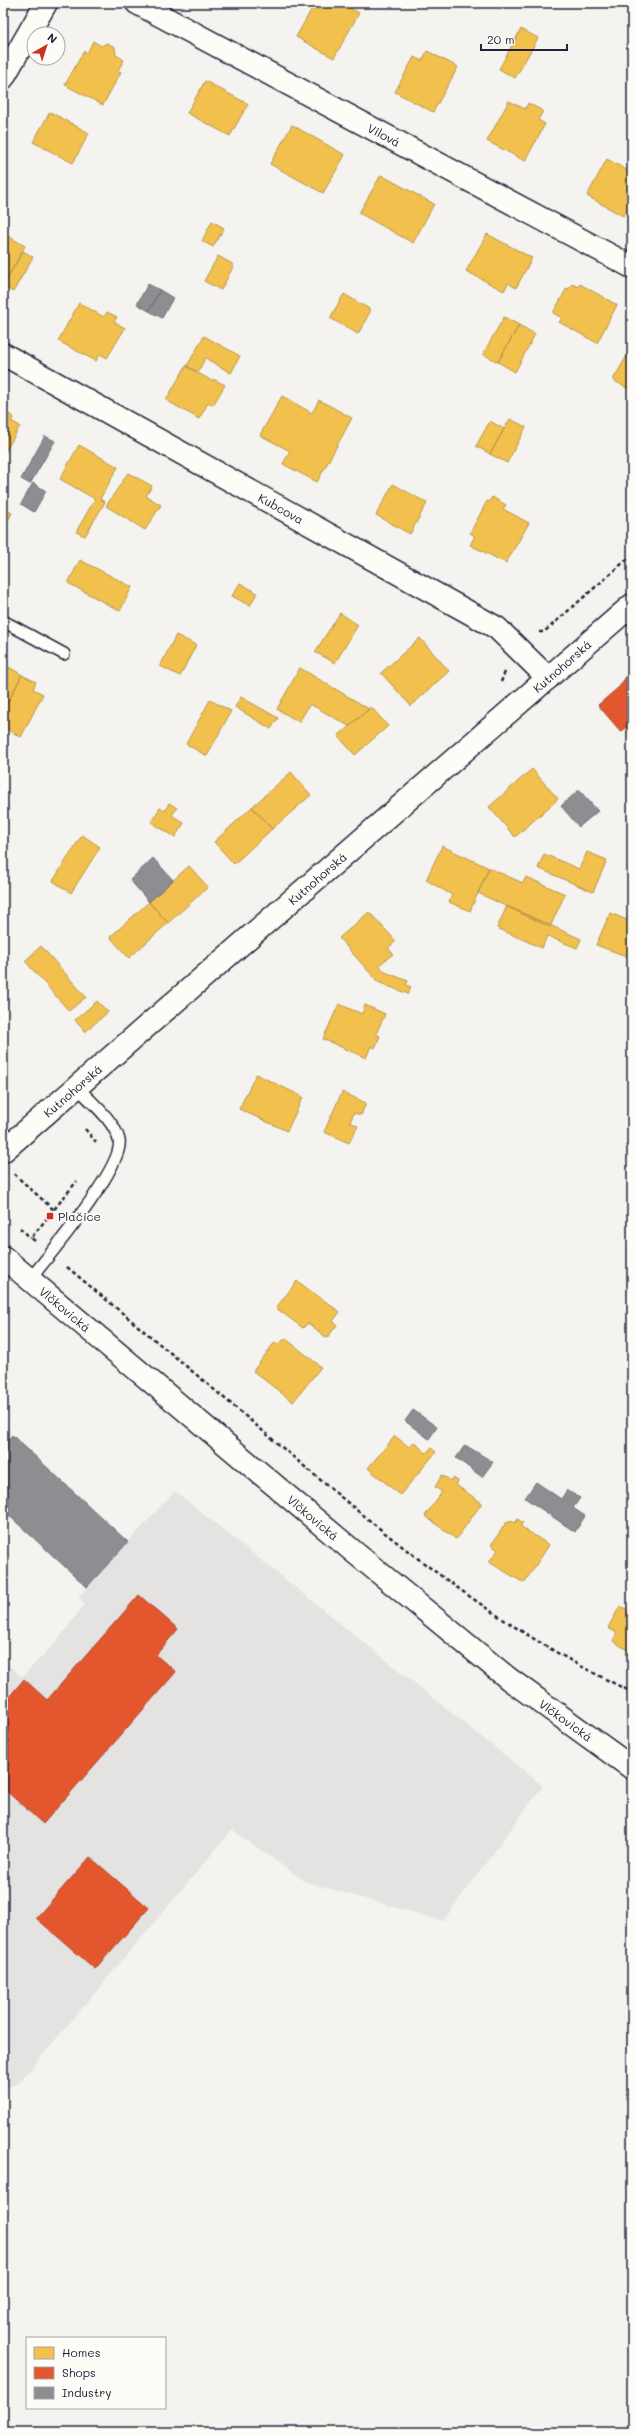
<svg xmlns="http://www.w3.org/2000/svg" width="635" height="2435" font-family="Mali,sans-serif">
	<style>
		.built { fill: #e4e3e2 }
		.homes { fill: #f2c14e; stroke: #b49148 }
		.shops { fill: #e4572e; stroke: #aa4732 }
		.industry { fill: #8d8d92; stroke: #6d6d78 }
		.lines { fill: none; stroke-linecap: round; stroke-linejoin: round }
		.lane-casing { stroke: #22223b; stroke-width: 14 }
		.street-casing { stroke: #22223b; stroke-width: 25 }
		.secondary-casing { stroke: #22223b; stroke-width: 25 }
		.path { stroke: #22223b; stroke-width: 2.5; stroke-dasharray: 4 3; stroke-linecap: butt }
		.lane { stroke: #fdfcf7; stroke-width: 11 }
		.street { stroke: #fdfcf7; stroke-width: 22 }
		.secondary { stroke: #fdfcf7; stroke-width: 22 }
		.poi-dot { fill: #c8321e; stroke: #fdfcf7; stroke-width: 1.5 }
		.labels { text-anchor: middle; dominant-baseline: central; stroke-width: 4; stroke-linejoin: round; paint-order: stroke }
		.street-label { font-size: 12px; fill: #22223b; stroke: #fdfcf7 }
		.poi-label { font-size: 12px; fill: #22223b; stroke: #fdfcf7; text-anchor: start }
	</style>
	<rect width="100%" height="100%" fill="#f4f3ef"/>
	<filter id="ink" filterUnits="userSpaceOnUse"><feTurbulence type="fractalNoise" baseFrequency=".025" numOctaves="2"/><feDisplacementMap in="SourceGraphic" scale="8" xChannelSelector="R" yChannelSelector="G"/><feConvolveMatrix kernelMatrix="1 2 1 2 8 2 1 2 1" color-interpolation-filters="sRGB"/></filter>
	<g filter="url(#ink)">
		<path class="built" d="M175 1491 543 1786 443 1921 306 1882 232 1830 19 2083 3 2089V1660L22 1677 57 1641 85 1604 78 1597Z"/>
		<path class="homes" d="M315 3 320 6 322 3H341L359 13 334 58 296 37Z
			M521 29 538 38 515 78 499 69Z
			M93 41 101 46 107 43 115 47 116 55 124 60 118 70 121 72 103 105 65 85 84 51 87 53Z
			M427 51 458 67 433 112 395 92 414 57 422 61Z
			M205 81 248 104 230 136 187 113Z
			M509 101 525 109 528 103 543 111 538 120 545 124 525 161 487 141Z
			M50 112 89 133 73 163 33 142Z
			M292 125 345 155 323 193 270 164Z
			M607 159 632 173V206L630 204 623 216 587 196Z
			M381 175 434 204 413 243 359 213Z
			M212 221 224 228 213 247 202 241Z
			M3 233 25 246 3 286Z
			M487 234 532 258 516 288 508 283 504 291 466 271Z
			M23 251 33 257 13 292 3 286Z
			M218 256 234 265 221 290 204 281Z
			M572 284 578 287 580 284 617 305 597 343 559 322 562 318 553 313 567 288 569 289Z
			M344 294 371 310 358 334 330 318Z
			M79 303 104 317 107 312 117 317 114 322 125 328 107 358 100 354 96 361 58 341Z
			M504 317 519 325 498 362 483 354Z
			M519 325 535 334 515 372 498 362Z
			M204 336 240 356 231 373 205 358 198 372 187 366Z
			M632 347V391L613 380Z
			M186 366 212 381 213 379 225 385 213 405 208 403 199 419 166 400Z
			M282 396 312 413 319 400 352 418 317 482 283 464 290 451 260 435Z
			M3 411 14 417 11 421 20 426 3 456Z
			M510 419 526 427 507 463 490 454Z
			M490 421 504 429 490 454 476 446Z
			M79 445 118 467 100 499 105 502 85 536 76 532 95 499 60 479Z
			M128 473 152 486 146 496 161 505 145 530 106 506Z
			M393 484 427 503 410 534 376 515Z
			M492 497 506 505 503 509 529 523 506 563 470 545 475 536 470 533 487 501 489 502Z
			M3 508 12 513 3 530Z
			M80 560 132 587 120 611 68 583Z
			M240 583 257 593 250 606 232 596Z
			M340 613 358 625 335 663 315 652Z
			M176 635 196 645 180 676 160 666Z
			M420 638 449 671 411 706 381 673Z
			M9 667 22 675 3 711V673L5 674Z
			M300 668 369 709 349 726 310 704 299 722 277 709Z
			M22 675 36 682 33 689 43 694 21 737 3 727V711Z
			M241 697 278 718 271 729 235 707Z
			M210 700 231 711 207 756 186 744Z
			M371 707 388 726 355 755 338 736Z
			M532 769 558 799 515 837 489 807Z
			M291 772 311 795 272 829 252 807Z
			M169 803 177 808 172 815 184 823 175 837 151 822 160 808 165 811Z
			M252 807 272 829 234 864 214 842Z
			M82 835 100 847 71 893 53 881Z
			M442 846 489 868 470 911 449 902 452 895 426 880Z
			M587 852 607 860 593 892 538 868 544 854 579 869Z
			M189 866 208 887 168 923 149 902Z
			M489 868 523 883 526 877 565 894 550 927 478 893Z
			M149 902 168 923 129 958 110 937Z
			M507 906 581 939 577 948 547 936 542 948 497 928Z
			M369 912 396 941 388 948 393 954 379 965 385 972 408 981 406 985 411 987 408 994 378 982 339 938Z
			M610 913 632 922V949L629 957 596 945Z
			M41 946 86 997 69 1011 25 961Z
			M97 1001 108 1012 85 1032 75 1020Z
			M339 1004 362 1014 365 1005 385 1014 376 1034 380 1036 375 1048 371 1046 366 1058 323 1039Z
			M256 1074 303 1097 287 1131 239 1109Z
			M342 1092 366 1103 361 1115 354 1113 350 1122 358 1126 349 1143 324 1132Z
			M297 1281 340 1312 333 1321 337 1325 327 1338 308 1323 303 1328 276 1308Z
			M285 1338 321 1367 293 1402 253 1371 275 1342 279 1345Z
			M395 1436 409 1447 414 1442 426 1453 431 1448 436 1452 400 1495 368 1468Z
			M442 1475 451 1481 453 1478 458 1481 456 1485 482 1503 456 1539 425 1516 442 1492 435 1487Z
			M518 1519 523 1523 520 1526 549 1545 524 1583 489 1562 498 1550 491 1545 506 1523 512 1521 515 1523Z
			M620 1606 632 1612V1653L613 1641 617 1633 608 1628Z"/>
		<path class="shops" d="M632 668V723L621 732 598 705 619 687Z
			M139 1595 178 1629 156 1655 176 1672 43 1824 3 1788V1704L24 1679 47 1700Z
			M90 1857 149 1908 95 1969 36 1918Z"/>
		<path class="industry" d="M148 284 160 290 149 311 137 304Z
			M160 290 173 298 162 318 149 311Z
			M45 436 55 441 30 484 21 479Z
			M33 483 46 491 34 512 21 504Z
			M579 790 598 811 579 827 561 806Z
			M153 858 173 880 149 902 130 880Z
			M413 1410 437 1427 429 1439 405 1421Z
			M12 1435 128 1542 87 1587 3 1510V1445Z
			M465 1445 493 1462 482 1477 456 1458Z
			M536 1482 561 1499 567 1490 580 1498 573 1508 585 1516 575 1532 525 1498Z"/>
		<g class="lines">
			<defs>
				<path id="lane" d="M3 621 64 654
					M30 1279C48 1257 125 1165 119 1140 114 1120 91 1102 78 1088"/>
				<g id="street">
					<path id="s1" d="M137 3 632 267"/>
					<path d="M3 78 46 3"/>
					<path id="s2" d="M3 354 497 628 548 678"/>
				</g>
				<g id="secondary">
					<path id="s3" d="M3 1151 632 605"/>
					<path id="s4" d="M3 1257 354 1552 509 1679 632 1768"/>
				</g>
			</defs>
			<use href="#lane" class="lane-casing"/>
			<use href="#street" class="street-casing"/>
			<use href="#secondary" class="secondary-casing"/>
			<path class="path" d="M539 632H544L632 555
				M501 682 505 672
				M85 1129 96 1142
				M14 1174 54 1210
				M20 1228 31 1238
				M35 1241 31 1238 77 1181
				M67 1267C128 1318 189 1368 250 1420 369 1522 489 1625 632 1692"/>
			<use href="#lane" class="lane"/>
			<use href="#street" class="street"/>
			<use href="#secondary" class="secondary"/>
		</g>
	</g>
	<rect class="poi-dot" x="46" y="1212" width="8" height="8" rx="2"/>
	<g class="labels">
		<g class="street-label">
			<text stroke="none"><textPath href="#s1" startOffset="280">Vilová</textPath></text>
			<text stroke="none"><textPath href="#s2" startOffset="318">Kubcova</textPath></text>
			<text stroke="none"><textPath href="#s3" startOffset="740">Kutnohorská</textPath></text>
			<text stroke="none"><textPath href="#s3" startOffset="416">Kutnohorská</textPath></text>
			<text stroke="none"><textPath href="#s3" startOffset="92">Kutnohorská</textPath></text>
			<text stroke="none"><textPath href="#s4" startOffset="81">Vlčkovická</textPath></text>
			<text stroke="none"><textPath href="#s4" startOffset="405">Vlčkovická</textPath></text>
			<text stroke="none"><textPath href="#s4" startOffset="729">Vlčkovická</textPath></text>
		</g>
		<g class="poi-label">
			<text x="58" y="1216">Plačice</text>
		</g>
	</g>
	<rect width="635" height="2435" fill="none" stroke="#fdfcf7" stroke-width="16"/>
	<rect x="8" y="8" width="619" height="2419" fill="none" stroke="#22223b" stroke-width="1.5" filter="url(#ink)"/>
	<rect x="26" y="2337" width="140" height="72" fill="#fdfcf7" stroke="#a5a5ac"/>
	<rect x="34" y="2347" width="20" height="12" fill="#f2c14e" stroke="#a5a5ac"/>
	<text x="62" y="2357" font-size="12" fill="#22223b">Homes</text>
	<rect x="34" y="2367" width="20" height="12" fill="#e4572e" stroke="#a5a5ac"/>
	<text x="62" y="2377" font-size="12" fill="#22223b">Shops</text>
	<rect x="34" y="2387" width="20" height="12" fill="#8d8d92" stroke="#a5a5ac"/>
	<text x="62" y="2397" font-size="12" fill="#22223b">Industry</text>
	<g transform="translate(46 46) rotate(39)"><circle r="19" fill="#fdfcf7" stroke="#a5a5ac"/>
	<path d="M0-3L7 15L0 10L-7 15Z" fill="#c8321e"/>
	<text y="-6" font-size="11" font-weight="bold" text-anchor="middle" fill="#22223b">N</text>
	</g>
	<path d="M481 44v6h86v-6" fill="none" stroke="#22223b" stroke-width="2"/>
	<text x="487" y="44" font-size="12" fill="#22223b" stroke="#fdfcf7" stroke-width="3" paint-order="stroke">20 m</text>
</svg>
